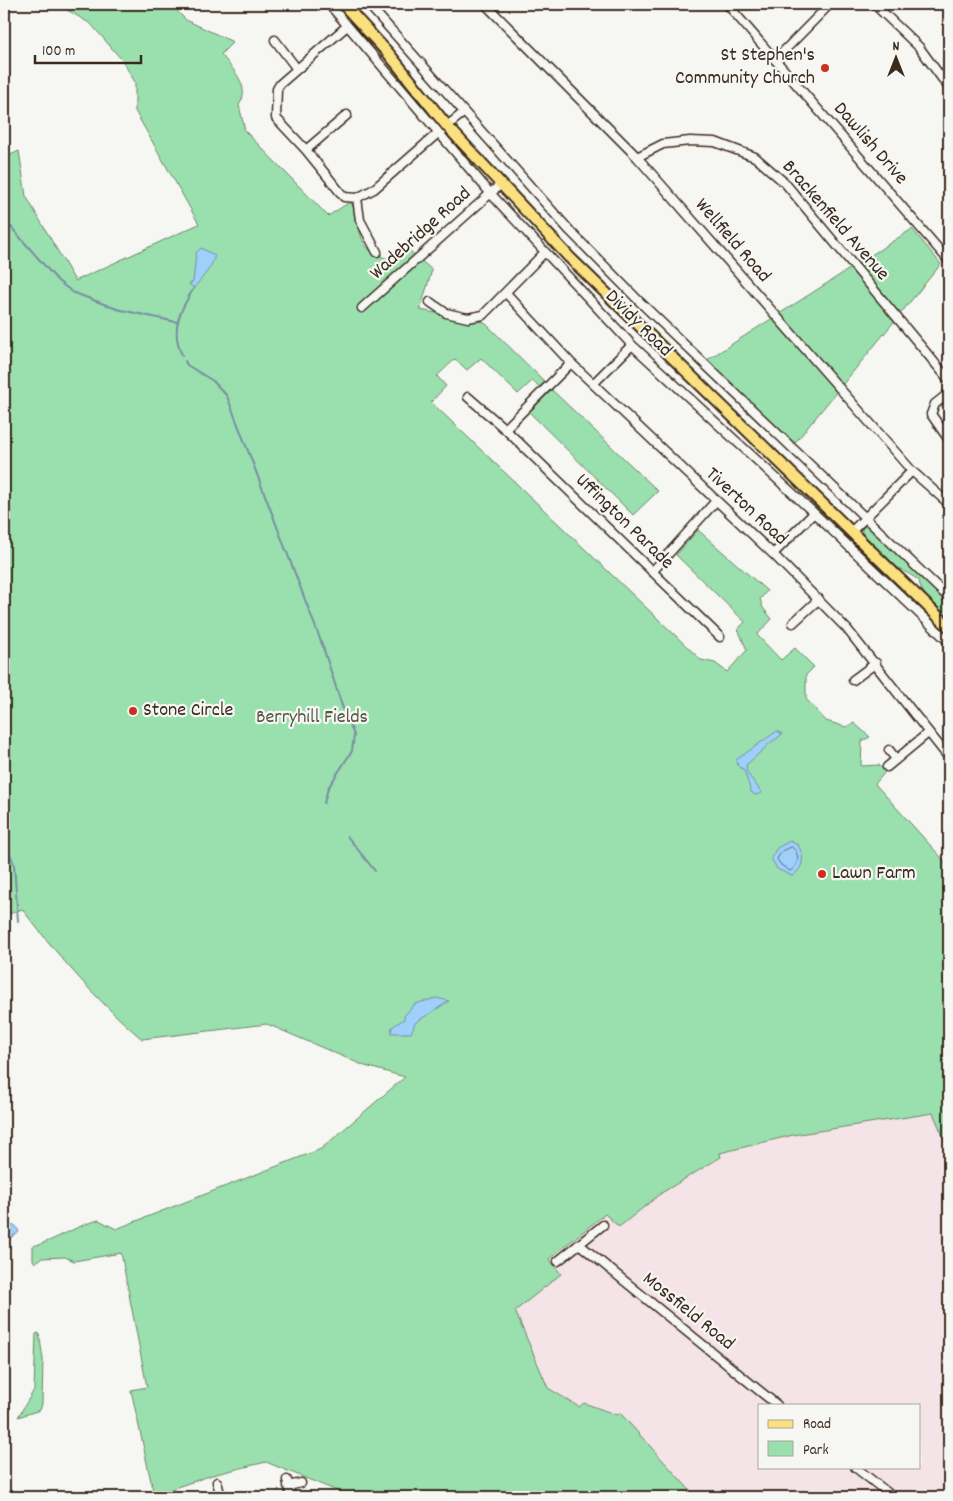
<svg xmlns="http://www.w3.org/2000/svg" width="953" height="1501" font-family="Dekko,sans-serif">
	<style>
		.built { fill: #f4e3e7; fill-rule: evenodd }
		.green { fill: #9ae0ae; stroke: #6a8566 }
		.water { fill: #9fcffb; stroke: #778da3 }
		.lines { fill: none; stroke-linecap: round; stroke-linejoin: round }
		.shore { stroke: #636c76; stroke-width: 1 }
		.stream { stroke: #778da3; stroke-width: 2 }
		.minor-casing { stroke: #3b2a1e; stroke-width: 11 }
		.major-casing { stroke: #3b2a1e; stroke-width: 14 }
		.minor { stroke: #f6f6f2; stroke-width: 8 }
		.major { stroke: #fbe080; stroke-width: 10 }
		.poi-dot { fill: #c8321e; stroke: #f6f6f2; stroke-width: 2 }
		.labels { text-anchor: middle; dominant-baseline: central; stroke-width: 4.5; stroke-linejoin: round; paint-order: stroke }
		.poi-label { font-size: 20px; fill: #3b2a1e; stroke: #f6f6f2; text-anchor: start }
		.street-label { font-size: 20px; fill: #3b2a1e; stroke: #f6f6f2 }
		.park-label { font-size: 20px; fill: #535842; stroke: #f6f6f2 }
	</style>
	<rect width="100%" height="100%" fill="#f6f6f2"/>
	<filter id="ink" filterUnits="userSpaceOnUse"><feTurbulence type="fractalNoise" baseFrequency=".02" numOctaves="2"/><feDisplacementMap in="SourceGraphic" scale="10" xChannelSelector="R" yChannelSelector="G"/><feConvolveMatrix kernelMatrix="1 2 1 2 8 2 1 2 1" color-interpolation-filters="sRGB"/></filter>
	<g filter="url(#ink)">
		<path class="built" d="M933 1113 949 1150V1497H696L617 1415 585 1403 579 1407 548 1388 514 1311 561 1274 549 1259 606 1214 620 1227 663 1192 721 1157 720 1153 793 1135ZM759 1405H919V1467H759Z"/>
		<path class="green" d="M57 4H170L186 20 233 42 221 54C232 69 252 87 239 105L245 131 328 216 350 202C362 215 355 239 371 251 375 255 383 257 389 259L404 246 432 270 420 310 484 322 545 382 540 387 532 381 518 394 481 358 467 370 455 359 437 376 446 386 431 402 701 660 715 663 727 672 747 650 738 629 745 622 676 555 698 530 767 591 760 599 763 608 772 619 757 635 781 660 795 648 814 667 806 675V699L826 721 846 727 854 723 870 737 862 741 861 766 879 765 885 772 875 784 949 866V1150L933 1113 793 1135 720 1153 721 1157 663 1192 619 1227 605 1214 549 1259 561 1274 515 1311 548 1388 579 1407 584 1403 617 1415 620 1413 696 1497H352L266 1462 212 1475 154 1495 131 1390 147 1387 121 1253 74 1261 65 1257 42 1258 35 1263 33 1260V1246C56 1241 76 1225 99 1220L116 1229 321 1149 405 1077 365 1066 267 1024 142 1039C95 999 60 958 22 909L4 916V158L19 151 26 196 75 281 199 224 135 111V82L122 60 91 24Z
			M912 229 941 264 794 444 707 360Z
			M552 390 658 491 633 515 529 412Z
			M867 524 949 603V619C939 609 920 595 919 580L897 567 862 533V529Z
			M39 1333 43 1359 42 1404 40 1410 18 1417 34 1390 36 1334Z"/>
		<path class="water" d="M201 248 214 255C216 263 200 280 194 288L189 284 193 282 196 253Z
			M777 731 782 734C778 739 773 740 769 744 761 752 754 758 746 765L747 773 762 793 756 795 751 792 744 770 738 766 736 760Z
			M790 841 798 845C805 857 804 868 792 876L777 869 771 858 777 848Z
			M436 998 449 1001 415 1023 411 1033H391L392 1027 404 1019V1016L415 1004Z
			M9 1225 16 1226 19 1232 4 1242V1231Z"/>
		<g class="lines">
			<path class="shore" d="M792 847C800 854 800 865 790 871L781 865 777 859 781 852Z"/>
			<path class="stream" d="M4 219 58 281 71 291
				M72 292 117 309 176 322
				M182 355C170 329 180 310 194 288
				M185 361 187 365 213 381 227 396 322 644 342 706 354 735 352 751 328 788 324 803
				M347 836 375 871
				M4 839 14 864 18 921"/>
			<defs>
				<path id="minor" d="M329 4 491 194 632 345 814 513 949 642
					M368 4 570 231 641 303 949 598
					M485 4 637 157 912 471 949 504
					M727 4 949 261
					M874 4 919 47 949 88
					M347 26 280 84 277 89 276 118 306 150 344 197 357 198 374 189 438 133
					M275 40 297 69
					M775 60 830 4
					M447 126 463 113
					M306 150 347 115
					M637 157 663 144 690 141 715 142 755 157 785 183 949 380
					M357 198 360 220 377 252
					M506 293 571 363 773 554 847 629 949 758
					M430 302 446 313 468 318 483 315 545 252
					M362 308 501 184
					M593 384 632 345
					M949 393 935 404 931 414 949 440
					M468 397 505 429 720 637
					M505 429 571 363
					M851 532 912 471
					M773 554 814 513
					M652 572 715 502
					M793 623 819 599
					M853 680 876 663
					M889 750 896 759
					M887 767 928 733
					M579 1244 777 1405
					M558 1261 603 1225
					M855 1467 893 1497
					M287 1480 291 1497
					M217 1482 221 1497
					M288 1486 301 1483"/>
				<path id="major" d="M343 4 389 54 447 126 569 257 949 627"/>
			</defs>
			<use href="#minor" class="minor-casing"/>
			<use href="#major" class="major-casing"/>
			<use href="#minor" class="minor"/>
			<use href="#major" class="major"/>
		</g>
	</g>
	<g class="poi-dot">
		<circle cx="825" cy="68" r="5"/>
		<circle cx="133" cy="711" r="5"/>
		<circle cx="822" cy="874" r="5"/>
	</g>
	<g class="labels">
		<g class="poi-label">
			<text x="815" y="56" text-anchor="end">St Stephen's<tspan x="815" dy="23">Community Church</tspan></text>
			<text x="143" y="711">Stone Circle</text>
			<text x="832" y="874">Lawn Farm</text>
		</g>
		<g class="street-label">
			<text transform="translate(870 144) rotate(49)">Dawlish Drive</text>
			<text transform="translate(835 221) rotate(49)">Brackenfield Avenue</text>
			<text transform="translate(421 234) rotate(-42)">Wadebridge Road</text>
			<text transform="translate(732 241) rotate(49)">Wellfield Road</text>
			<text transform="translate(638 324) rotate(45)">Dividy Road</text>
			<text transform="translate(746 507) rotate(43)">Tiverton Road</text>
			<text transform="translate(624 522) rotate(44)">Uffington Parade</text>
			<text transform="translate(688 1312) rotate(39)">Mossfield Road</text>
		</g>
		<g class="park-label">
			<text x="312" y="718">Berryhill Fields</text>
		</g>
	</g>
	<rect width="953" height="1501" fill="none" stroke="#f6f6f2" stroke-width="20"/>
	<rect x="10" y="10" width="933" height="1481" fill="none" stroke="#3b2a1e" stroke-width="2" filter="url(#ink)"/>
	<rect x="758" y="1404" width="162" height="65" fill="#f6f6f2" stroke="#aba49d"/>
	<rect x="768" y="1420" width="25" height="8" fill="#fbe080" stroke="#aba49d"/>
	<text x="803" y="1428" font-size="15" fill="#3b2a1e">Road</text>
	<rect x="768" y="1441" width="25" height="15" fill="#9ae0ae" stroke="#aba49d"/>
	<text x="803" y="1454" font-size="15" fill="#3b2a1e">Park</text>
	<g transform="translate(896 58)" stroke="#f6f6f2" stroke-width="4" paint-order="stroke">
	<path d="M0-4L9 19L0 12L-9 19Z" fill="#3b2a1e"/>
	<text y="-8" font-size="14" font-weight="bold" text-anchor="middle" fill="#3b2a1e">N</text>
	</g>
	<path d="M35 55v8h106v-8" fill="none" stroke="#3b2a1e" stroke-width="2.5"/>
	<text x="42" y="55" font-size="15" fill="#3b2a1e" stroke="#f6f6f2" stroke-width="4" paint-order="stroke">100 m</text>
</svg>
